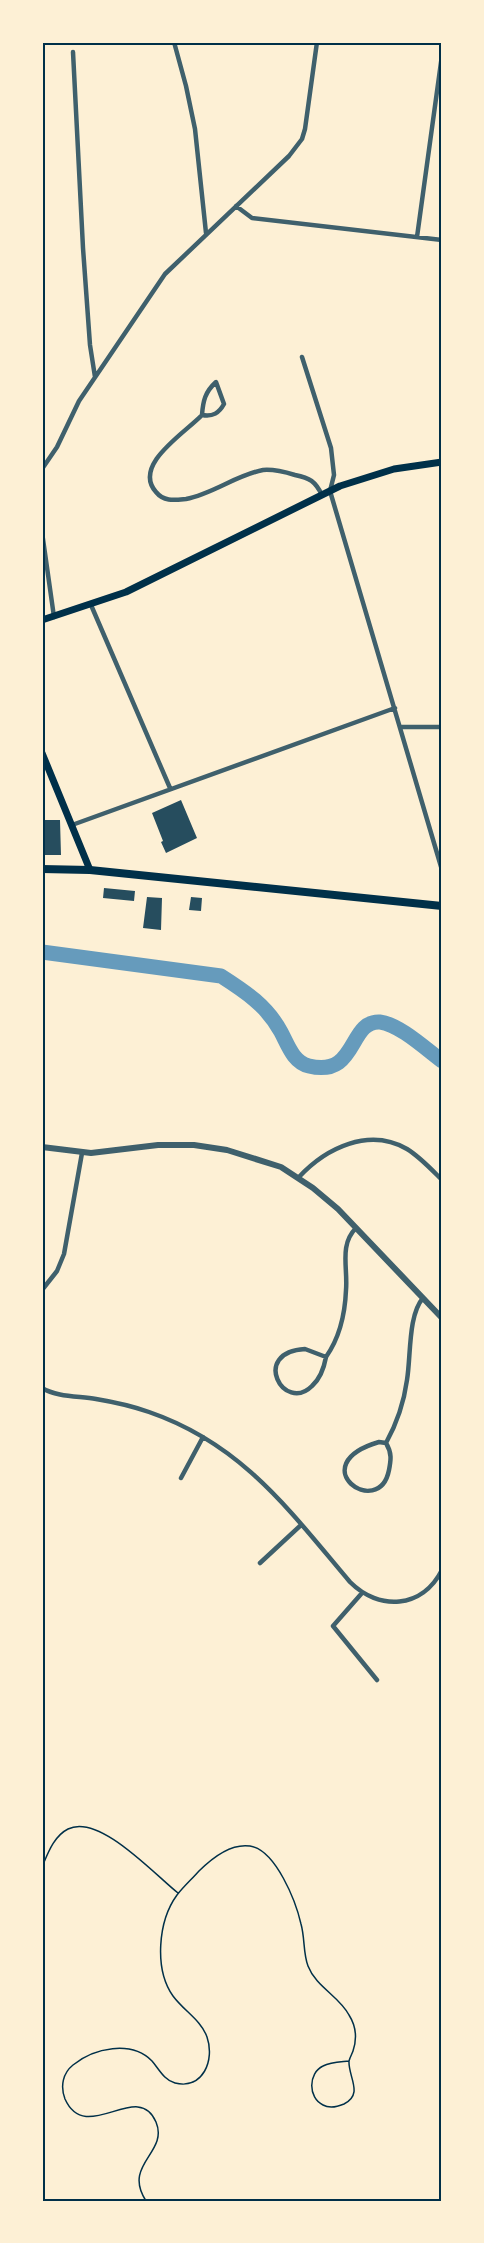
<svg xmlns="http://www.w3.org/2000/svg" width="484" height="2243" font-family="Overpass,sans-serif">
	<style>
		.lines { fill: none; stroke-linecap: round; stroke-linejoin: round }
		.river { stroke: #669bbc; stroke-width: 15 }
		.building { fill: #264d5e }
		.path { stroke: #003049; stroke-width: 1.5 }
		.minor { stroke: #3f606c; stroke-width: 4.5 }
		.tertiary { stroke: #3f606c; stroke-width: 6 }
		.secondary { stroke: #003049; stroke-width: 7 }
		.primary { stroke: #003049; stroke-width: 8 }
		.neatline { fill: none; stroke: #003049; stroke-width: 2 }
	</style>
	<rect width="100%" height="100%" fill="#fdf0d5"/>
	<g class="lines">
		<path class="river" d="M42 952 221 976C246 992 267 1006 281 1032 288 1045 293 1062 309 1066 358 1078 348 1020 380 1022 399 1024 427 1050 442 1061"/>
	</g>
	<path class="building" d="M181 800 197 838 166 853 161 842 163 841 152 813Z
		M42 820H60L61 855H42Z
		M104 888 135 891 134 901 103 898Z
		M147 897 162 898 161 930 143 928Z
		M191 897 202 898 201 911 189 910Z"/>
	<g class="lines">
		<path class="path" d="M42 1867C48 1853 54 1836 68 1829 99 1813 155 1875 178 1893
			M146 2201C122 2164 169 2153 156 2122 138 2079 86 2146 65 2099 60 2086 63 2073 73 2065 94 2048 131 2040 152 2061 159 2069 164 2080 175 2083 203 2090 215 2060 207 2037 201 2020 184 2011 173 1996 154 1969 158 1921 177 1895 184 1886 192 1879 199 1871 212 1858 230 1843 250 1846 276 1850 296 1902 301 1924 305 1938 303 1953 308 1966 316 1987 339 1996 349 2015 356 2026 357 2039 353 2051 352 2054 350 2057 349 2061 348 2077 364 2094 344 2104 337 2107 330 2109 323 2105 308 2098 308 2073 323 2066 331 2062 341 2062 349 2061"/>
		<path class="minor" d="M174 42 186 86 195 129 206 233
			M73 52 83 248 90 345 95 377
			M236 206 252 218 442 240
			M417 237 442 55
			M302 357 331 448 334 475 330 491 442 870
			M202 415C213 417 219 413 224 404L216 382C205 392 203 401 202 415 185 433 132 465 156 492 164 502 175 500 186 499 213 494 236 475 263 470 273 469 285 472 295 475 310 478 315 481 322 495
			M42 469 57 447 79 401 165 274 289 156 302 139 305 129 317 42
			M42 532 54 617
			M91 605 170 788
			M400 727H442
			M72 825 395 708
			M299 1177C326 1148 369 1127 407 1149 420 1157 431 1169 442 1180
			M42 1290 57 1271 64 1254 82 1153
			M305 1349 326 1357C324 1368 321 1378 312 1386 284 1414 250 1352 305 1349Z
			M326 1357C340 1337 345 1315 346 1290 348 1268 339 1245 356 1228
			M42 1388C57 1397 78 1396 96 1399 114 1402 132 1406 149 1412 242 1444 289 1510 350 1582 379 1611 422 1609 442 1570
			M379 1442 386 1443C392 1453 391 1460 389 1470 379 1521 301 1465 379 1442Z
			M386 1443C397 1423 404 1402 407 1380 411 1356 408 1315 423 1298
			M181 1478 203 1437
			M260 1563 301 1525
			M362 1593 333 1626 377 1680"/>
		<path class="tertiary" d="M42 1147 91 1153 158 1145H194L227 1150 281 1167 313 1188 338 1209 442 1318"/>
		<path class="secondary" d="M42 620 126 592 340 486 394 469 442 462
			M42 753 90 870"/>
		<path class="primary" d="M42 869 90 870 442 906"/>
	</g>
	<rect width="484" height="2243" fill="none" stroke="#fdf0d5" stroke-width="87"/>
	<rect x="44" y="44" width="396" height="2156" class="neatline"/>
</svg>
